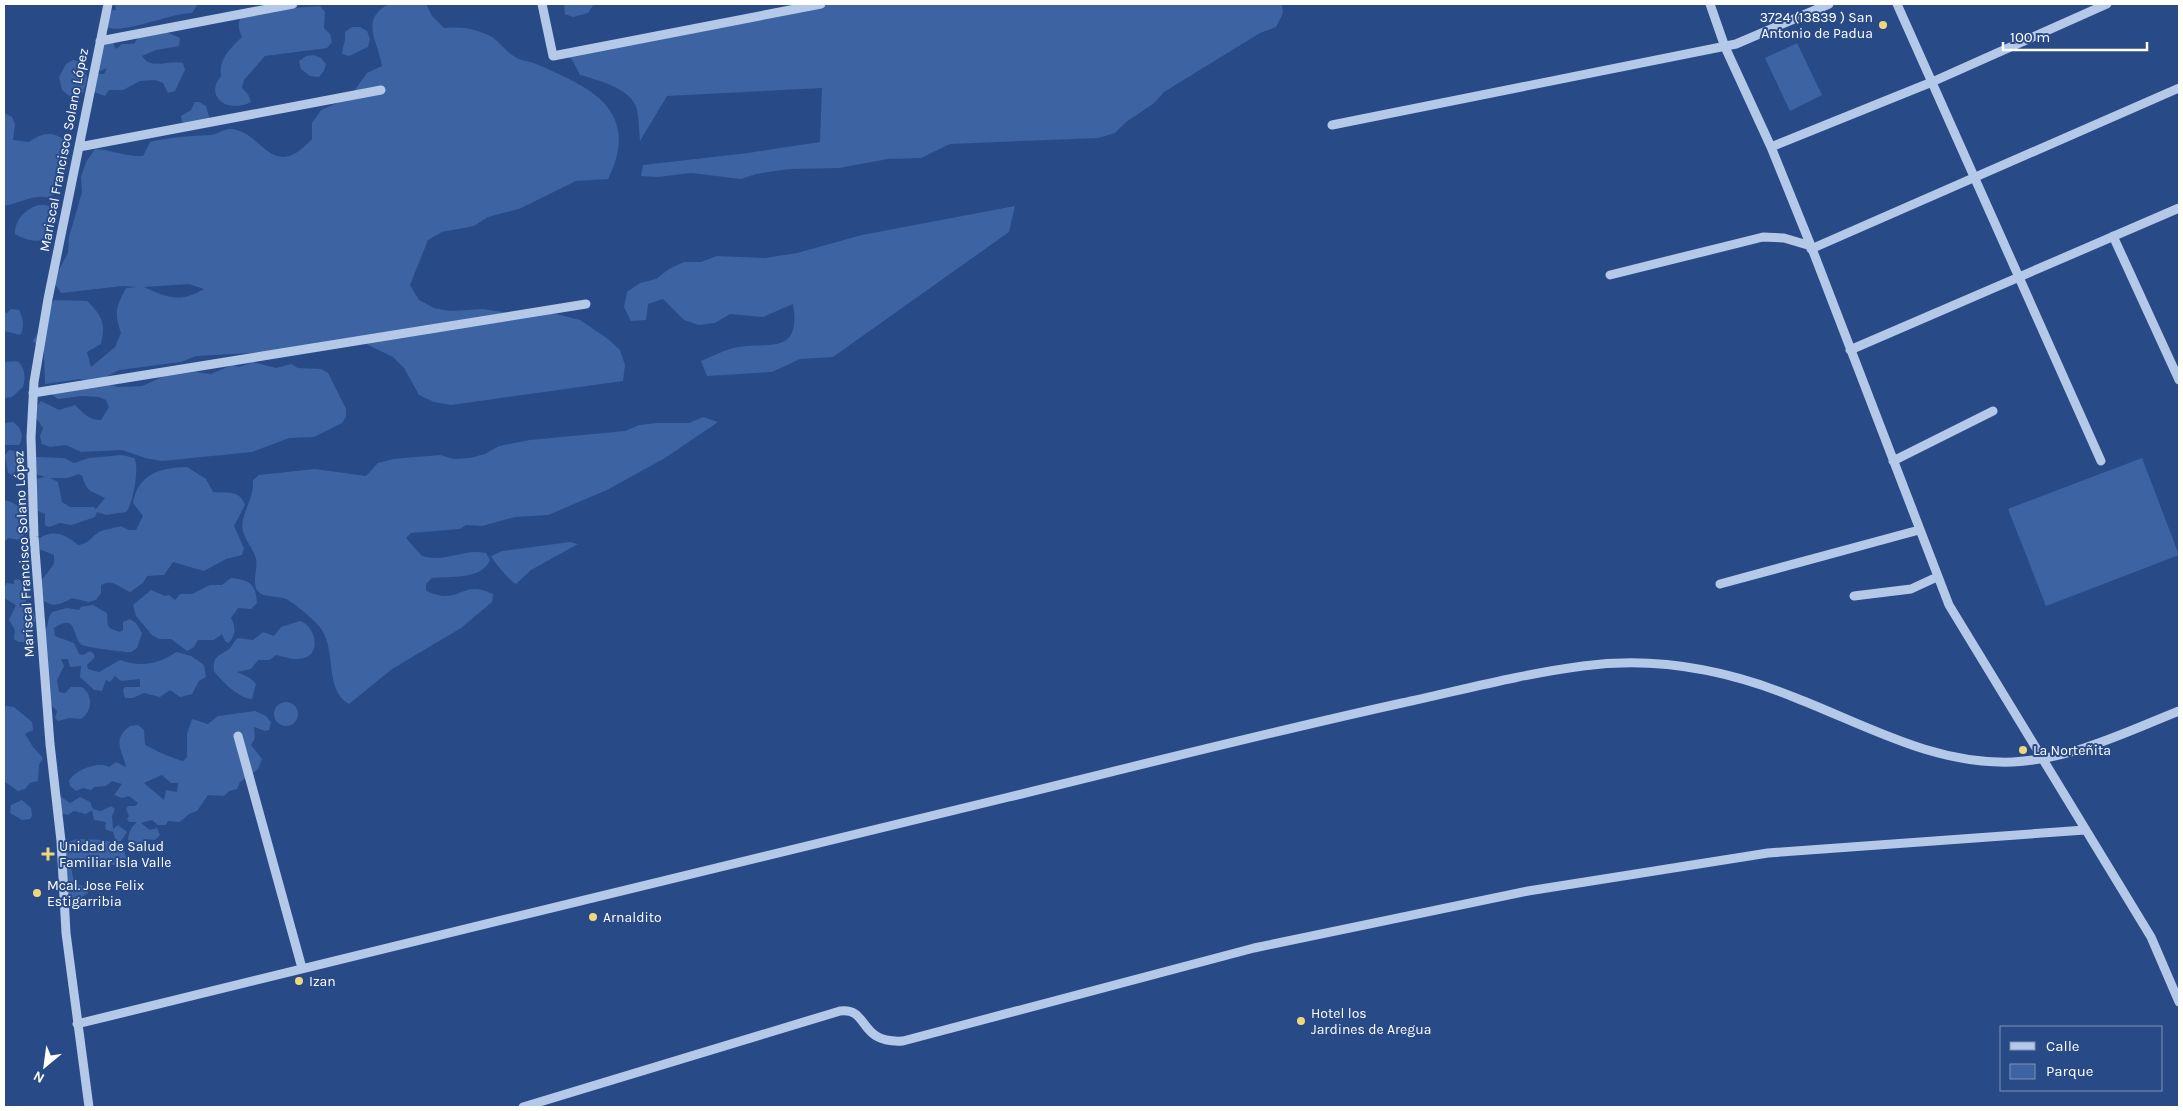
<svg xmlns="http://www.w3.org/2000/svg" width="2183" height="1111" font-family="Karla,sans-serif">
	<style>
		.green { fill: #3d63a3; fill-rule: evenodd }
		.lines { fill: none; stroke-linecap: round; stroke-linejoin: round }
		.minor { stroke: #b4c8e8; stroke-width: 9 }
		.poi-dot { fill: #f0d77b; stroke: #284a87; stroke-width: 2 }
		.labels { text-anchor: middle; dominant-baseline: central; stroke-width: 4; stroke-linejoin: round; paint-order: stroke }
		.poi-label { font-size: 14px; fill: #fff; stroke: #284a87; text-anchor: start }
		.street-label { font-size: 14px; fill: #fff; stroke: #284a87 }
	</style>
	<rect width="100%" height="100%" fill="#284a87"/>
	<path class="green" d="M115 4H198L192 13C169 13 124 35 106 27L108 11 116 10Z
		M389 4H426L432 16 444 28C460 26 478 29 492 37 500 42 506 52 515 57 521 61 530 61 536 64 590 87 642 110 608 179L576 181 519 209 488 217 474 226 442 232 428 240 410 285 419 300 434 308 450 311 483 309 515 314 548 312 580 320 608 339 620 350 625 365 623 381 451 405 434 402 419 395 404 368 393 357 364 343 288 351 196 356 181 362 119 370 97 382 118 387 142 386 164 376 196 372 211 374 232 365 239 367 253 362 276 368 291 364 298 368 321 369 328 373 346 409V417L342 423 314 437 289 438 252 452 162 461 145 458 122 450 81 452 66 445 50 447 42 444 40 436 43 428 34 415 36 407 41 401 59 410 75 405C84 413 88 420 101 420L109 407 106 400 99 397 82 396 58 399 51 394 94 382 80 379 45 384 44 352 33 341C42 327 45 313 54 300L87 301C102 316 106 322 101 344L87 352 91 367 115 347 121 333C114 313 116 307 126 288L138 287 123 286 61 293 53 281 68 253 69 237 82 192 81 177 86 162 95 149C114 150 124 157 143 156L150 142C170 137 191 136 211 135 218 134 223 129 230 129 263 130 271 184 312 139V123L321 110 349 98 367 73 382 66C378 42 359 19 389 4ZM189 284 204 289C181 303 167 298 144 287Z
		M564 4H594L588 13 573 17 565 14Z
		M806 4H1282L1283 13 1276 27 1260 33 1164 92 1153 104 1126 122 1115 133 1098 138 950 144 921 158 888 159 839 168 789 169 756 174 741 179 691 173 658 177 641 176 643 165 748 153 820 142 822 88 667 96 640 141C639 131 639 120 637 110 633 89 598 80 580 75L573 61 565 53Z
		M320 6 325 12 324 28 330 34 332 42 327 48 265 56 244 80 242 88 248 94 251 102C230 114 203 98 221 76 218 60 231 47 242 37 236 25 239 18 246 8L262 10Z
		M352 27H360L367 31 370 39 368 47 349 56 342 54C343 46 346 40 345 32Z
		M162 30 180 38 179 46 156 50 142 56C151 71 169 59 183 63L185 70 175 91 168 93 163 83 155 80 140 81 123 90H109L105 96 94 92 96 74H104L107 68 100 71 97 69 101 42H113L116 49 122 44H134L138 38Z
		M1797 43 1822 95 1790 111 1765 58Z
		M314 55 321 58 326 64 324 71 319 77 310 76 301 69 299 61 306 56Z
		M73 60 84 63 87 78 83 93 72 98 62 90 59 77 66 64Z
		M195 102H199L206 106 210 120 186 124 182 122 181 116 191 110Z
		M4 113 12 117 15 124 13 140 29 142C40 134 53 130 64 140 67 154 67 192 49 197 46 198 41 196 38 197 27 198 15 204 4 206Z
		M38 205H46L54 209 57 217C52 243 37 246 15 234 15 219 25 210 38 205Z
		M1015 206 1009 232 833 357 800 359 772 372 707 376 701 361C711 357 720 352 730 349 764 339 802 360 793 304L763 317 730 314 715 323 699 325 684 320 663 299 648 304 646 320 631 321 624 307 627 292 640 283 656 279 669 269 684 262H701L717 256 765 258 797 253 862 235Z
		M11 309 19 310C23 318 25 327 20 335L4 331V312L7 313Z
		M17 361C25 366 26 378 23 387L12 397 4 398V362Z
		M703 417 718 422 665 458 607 490 548 515 515 517 482 526 466 525 460 529 411 533 406 538 422 556C446 563 463 548 486 553L490 560C482 580 450 576 432 578L426 584V591C431 593 437 595 442 596 464 597 466 581 493 594L492 602 461 628 392 669 349 704C322 688 339 648 318 625 313 619 292 601 286 599 277 595 263 599 257 590 252 581 258 569 256 559 253 546 239 535 243 520 246 506 254 496 253 480L259 475 315 469 366 476 378 463 393 459 440 455 454 459 470 458 485 454 499 446 530 440 625 431 639 425 657 423H689Z
		M13 422C21 427 25 437 19 445H4V423Z
		M9 450 15 451C21 457 19 469 12 475L8 473 5 455Z
		M122 455 134 458C140 466 133 505 126 512L106 515 97 512 95 517 72 525 60 523 49 527 45 525V514L38 511 35 479 45 477 36 474V457L64 458 74 463 89 458ZM79 474 82 476C88 494 91 490 105 498L96 509 94 507H70L62 502 58 482 50 478H67Z
		M2142 458 2179 555 2046 606 2008 509Z
		M187 467 206 479 213 492C227 493 240 490 245 505L234 526 244 548 242 555 226 559 204 571 173 562 164 575 147 576 143 583 130 592C118 587 114 579 101 585V593L96 600 89 602 72 598C61 604 55 608 44 601 37 574 43 583 54 563V555L39 549 36 541C51 528 65 534 78 545 89 544 91 537 99 532 106 529 114 528 121 526L128 530H136L143 516 133 503C138 473 161 468 187 467Z
		M4 500C21 503 26 515 27 531L19 540 8 538 4 542Z
		M570 542 578 544 531 570 516 584C511 582 493 561 491 556L502 551Z
		M231 578C249 580 256 583 257 603L251 609 238 608 231 618C236 626 236 637 228 643L225 641 222 634 214 640H198L194 647 187 651 171 639H159L152 635 136 616 133 605 151 590 165 596 169 595 175 600 180 594H192L210 585H222Z
		M18 579 27 586 28 597 24 604C42 617 33 621 32 637L26 642H18L14 639 15 630 9 620 16 605 4 598V587L7 583 14 584V580Z
		M93 605 107 613C108 625 105 628 120 632L123 630V622L130 619 136 623 142 633 137 648C135 649 133 651 131 652 127 653 85 647 82 645 71 636 78 612 54 628L55 636 74 643 79 654 83 655 90 651 93 653 95 657 87 665 88 669 99 672 120 660C140 667 158 665 176 652L191 656 204 665 206 677 199 681 192 694 180 697 170 690 160 697 144 693 133 698H125L123 690 125 687H140V679L121 681 115 676 110 682 106 680 102 691 94 690 80 677 81 666 70 667 68 659H61L64 666 57 680 59 692 65 693 71 687H82C94 696 92 711 81 719L69 718 58 721 55 718 57 711 51 705 43 633C50 627 46 619 52 612L67 608 79 610 81 607Z
		M300 621C315 625 322 653 304 658 294 661 285 657 276 655L270 660H258L251 669 237 672 250 678 256 684 252 699C240 699 220 680 214 671 212 657 218 656 228 650 232 647 234 641 238 638L253 640 263 632 274 636 281 627Z
		M274 714a12 12 0 1 1 24 0a12 12 0 1 1-24 0Z
		M6 706 14 707 32 722 33 730 25 734 33 747 43 758 39 765 38 781 30 783 25 789 18 791 4 781V707Z
		M255 711 266 716 271 722 269 730 265 731 254 727 255 738 251 745 262 759 258 769 240 782 237 789 229 791 224 796 208 795 197 811 189 814 180 822 168 821 166 825H158L152 820 141 823 150 830 157 828 160 835 155 840 146 839 132 851C125 843 128 829 137 822H129L127 819 129 816 126 809 128 806H135L138 803 129 796 122 798 114 795 122 784 112 781 106 786 94 787 91 790 83 788 76 791 70 786 69 781C75 770 98 761 109 767L116 762 126 767C123 751 111 740 130 726L138 725 144 730 145 745C157 751 171 758 183 761L187 757V734L192 719 208 724 218 716ZM162 775 171 783H178L177 792 166 790 164 800 144 783Z
		M60 796 70 803 80 797 90 802 93 809 101 811 111 806 115 809 112 816 113 829 118 825 127 832 121 841H116L113 832 105 829 106 822 94 820 92 810 86 814 74 811 68 815 61 813 56 802Z
		M22 800 31 808 32 816 30 819 22 820 10 813 11 805Z
		M77 839C92 840 112 837 124 850L126 858 117 865 81 862 71 867 74 882 88 889V893L68 906 62 844Z"/>
	<g class="lines">
		<path class="minor" d="M542 4 553 56 821 4
			M1710 4 1725 47 1771 147 1811 246 1949 605 2151 937 2179 1002
			M1897 4 2101 461
			M100 41 293 4
			M1332 125 1736 44 1829 4
			M79 147 381 90
			M1771 147 1932 82 2107 4
			M2113 236 2179 380
			M1811 249 2179 88
			M1610 275 1763 237 1784 238 1811 246
			M1850 350 2179 208
			M33 393 586 304
			M1893 461 1993 411
			M1720 584 1919 530
			M1854 596 1911 589 1937 577
			M238 736 302 968
			M77 1024C387 947 699 873 1009 797 1140 765 1270 732 1402 703 1462 690 1522 674 1583 666 1657 656 1728 670 1796 698 1868 726 1934 765 2013 762 2072 759 2126 732 2179 711
			M89 1107 66 933 61 841 50 744 34 537 31 437 34 382 48 299 108 4
			M523 1107 840 1011C870 1007 857 1044 903 1041L1254 948 1528 891 1768 853 2085 830"/>
	</g>
	<g class="poi-dot">
		<circle cx="1883" cy="25" r="5"/>
		<circle cx="2023" cy="750" r="5"/>
		<path d="M45.5 846.5h5v5h5v5h-5v5h-5v-5h-5v-5h5z"/>
		<circle cx="37" cy="893" r="5"/>
		<circle cx="593" cy="917" r="5"/>
		<circle cx="299" cy="981" r="5"/>
		<circle cx="1301" cy="1021" r="5"/>
	</g>
	<g class="labels">
		<g class="poi-label">
			<text x="1873" y="17" text-anchor="end">3724 (13839 ) San<tspan x="1873" dy="16">Antonio de Padua</tspan></text>
			<text x="2033" y="750">La Norteñita</text>
			<text x="59" y="846">Unidad de Salud<tspan x="59" dy="16">Familiar Isla Valle</tspan></text>
			<text x="47" y="885">Mcal. Jose Felix<tspan x="47" dy="16">Estigarribia</tspan></text>
			<text x="603" y="917">Arnaldito</text>
			<text x="309" y="981">Izan</text>
			<text x="1311" y="1013">Hotel los<tspan x="1311" dy="16">Jardines de Aregua</tspan></text>
		</g>
		<g class="street-label">
			<text transform="translate(64 150) rotate(-79)">Mariscal Francisco Solano López</text>
			<text transform="translate(24 554) rotate(-93)">Mariscal Francisco Solano López</text>
		</g>
	</g>
	<rect width="2183" height="1111" fill="none" stroke="#ffffff" stroke-width="10"/>
	<rect x="2000" y="1026" width="162" height="65" fill="#284a87" stroke="#7e92b7"/>
	<rect x="2010" y="1042" width="25" height="8" fill="#b4c8e8" stroke="#7e92b7"/>
	<text x="2046" y="1051" font-size="15" fill="#ffffff">Calle</text>
	<rect x="2010" y="1064" width="25" height="15" fill="#3d63a3" stroke="#7e92b7"/>
	<text x="2046" y="1076" font-size="15" fill="#ffffff">Parque</text>
	<g transform="translate(45 1066) rotate(209)" stroke="#284a87" stroke-width="4" paint-order="stroke">
	<path d="M0-4L9 19L0 12L-9 19Z" fill="#ffffff"/>
	<text y="-8" font-size="14" font-weight="bold" text-anchor="middle" fill="#ffffff">N</text>
	</g>
	<path d="M2003 42v8h144v-8" fill="none" stroke="#ffffff" stroke-width="2.5"/>
	<text x="2010" y="42" font-size="15" fill="#ffffff" stroke="#284a87" stroke-width="4" paint-order="stroke">100 m</text>
</svg>
